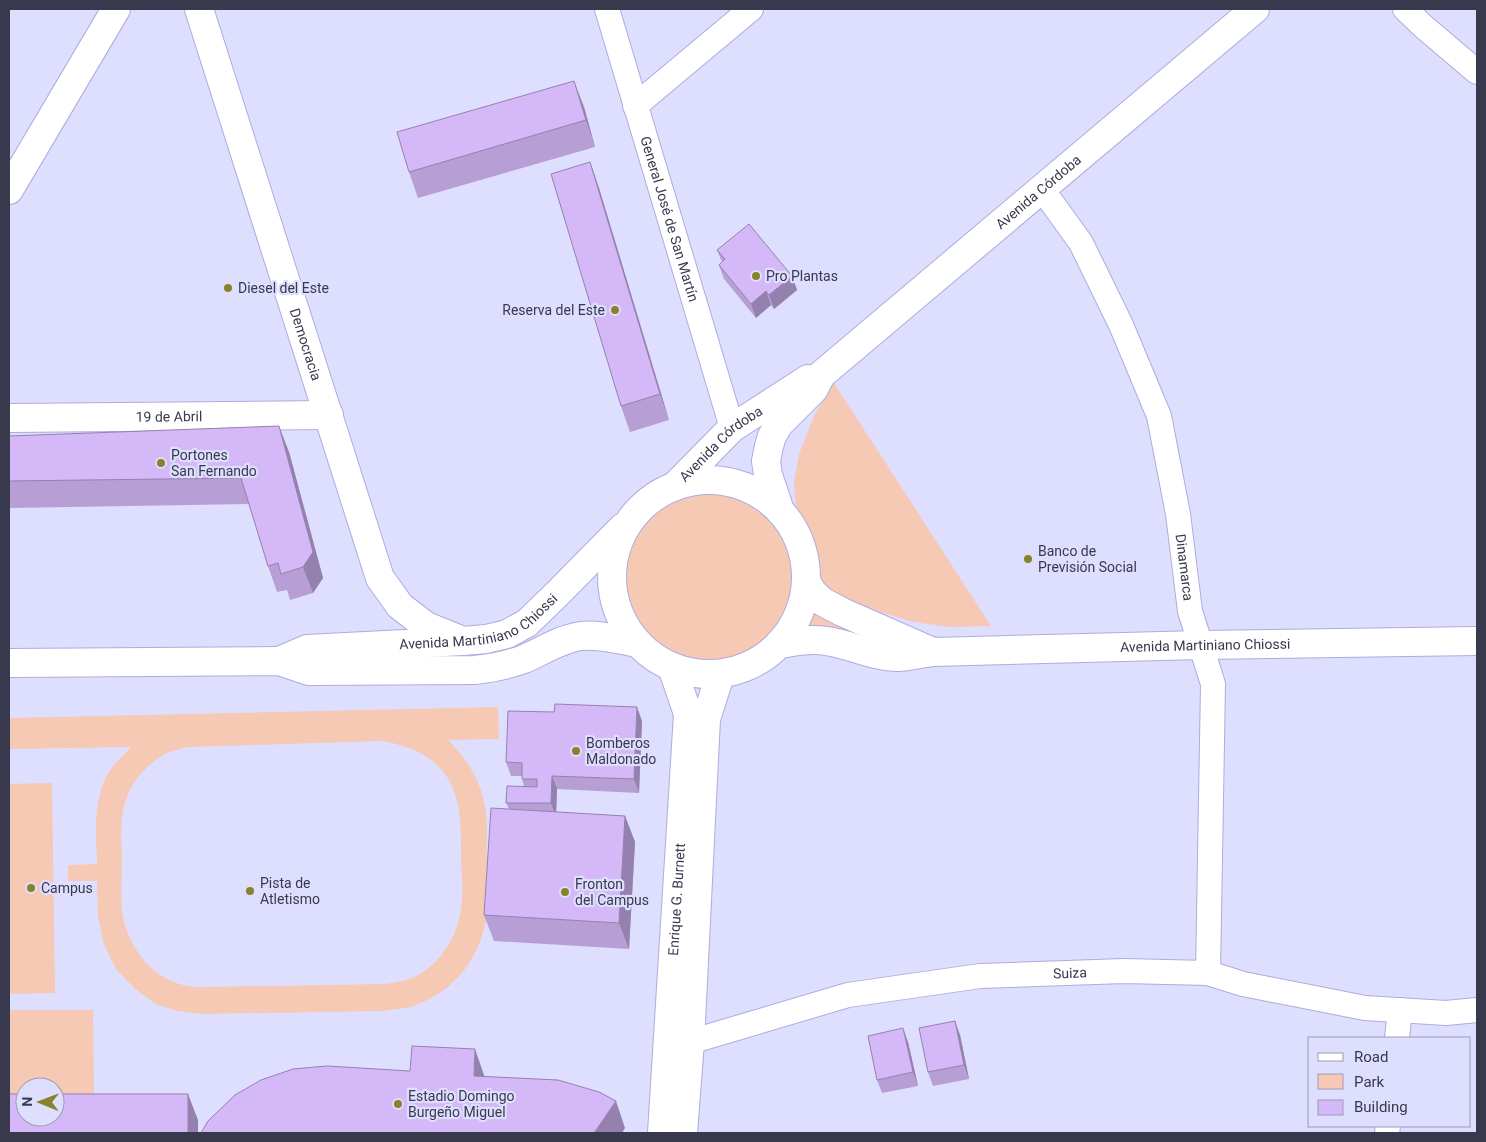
<svg xmlns="http://www.w3.org/2000/svg" width="1486" height="1142" font-family="Roboto,sans-serif">
	<style>
		.green { fill: #f6c9b5; fill-rule: evenodd }
		.lines { fill: none; stroke-linecap: round; stroke-linejoin: round }
		.street-casing { stroke: #adacde; stroke-width: 26 }
		.secondary-casing { stroke: #adacde; stroke-width: 30 }
		.street { stroke: #fff; stroke-width: 24 }
		.secondary { stroke: #fff; stroke-width: 28 }
		.wall { fill: #b79ed4 }
		.shaded-wall { fill: #9581ad }
		.building { fill: #d5b8f7; stroke: #9581ad }
		.poi-dot { fill: #88822b; stroke: #dedefe; stroke-width: 2 }
		.labels { text-anchor: middle; dominant-baseline: central; stroke-width: 4.5; stroke-linejoin: round; paint-order: stroke }
		.street-label { font-size: 14px; fill: #39394d; stroke: #dedefe }
		.poi-label { font-size: 14px; fill: #39394d; stroke: #dedefe; text-anchor: start }
	</style>
	<rect width="100%" height="100%" fill="#dedefe"/>
	<path class="green" d="M834 383 991 626 951 627 913 622 874 610 831 594 819 580 814 549 796 511 794 482 799 454 815 414Z
		M612 577a97 97 0 1 1 194 0a97 97 0 1 1-194 0Z
		M813 613 817 614 891 644 809 628 808 626 809 616Z
		M498 707 499 739 448 740C468 760 483 784 486 813 488 828 486 844 487 859 487 876 489 895 487 912 482 957 456 990 414 1006 405 1009 393 1009 384 1011L201 1014 177 1011 156 1004 135 989 116 969 104 945 98 916 97 881H68V865L97 864C96 835 93 804 106 777 112 765 123 756 131 747L9 749V718ZM383 741C407 746 429 753 445 774 462 798 461 827 461 855 461 872 464 891 461 908 457 939 438 969 407 980 400 982 392 983 385 984L202 987C196 987 189 987 183 985 151 977 129 947 123 917 120 900 122 876 122 859 121 835 119 810 131 788 138 775 150 763 163 755 170 751 180 749 188 747Z
		M52 783 55 993 9 994V784Z
		M9 1010H93L94 1094H55V1087H25V1094H9Z"/>
	<g class="lines">
		<defs>
			<g id="street">
				<path id="s1" d="M607 9 732 428"/>
				<path d="M1405 9 1424 27 1477 72"/>
				<path d="M635 106 751 9"/>
				<path id="s2" d="M1042 189 1081 243 1121 325 1159 416 1178 514 1190 611 1213 684 1208 973"/>
				<path d="M1397 1038 1400 1010"/>
				<path id="s3" d="M673 1047 848 995 980 976 1124 971 1208 973 1243 984 1365 1008 1446 1013 1477 1010"/>
				<path d="M1387 1133 1388 1126"/>
			</g>
			<g id="secondary">
				<path id="s4" d="M199 9 380 578 400 606 426 626 463 641"/>
				<path d="M9 190 116 9"/>
				<path id="s5" d="M9 418 329 415"/>
				<circle cx="709" cy="577" r="97"/>
				<path id="s6" d="M674 487 732 428 808 379"/>
				<path id="s7" d="M780 511 768 475 766 461 769 446 772 436 779 424 814 389 821 375 1255 9"/>
				<path d="M806 581 813 593 823 602 842 612 933 652"/>
				<path id="s8" d="M779 644C794 642 810 638 826 641 850 644 873 657 898 657 909 657 922 653 933 652L1201 645 1477 641"/>
				<path id="s9" d="M279 661 307 649 463 641 486 639 507 634 527 623 557 594 622 528"/>
				<path d="M9 663 279 661 309 671 475 670C492 668 508 665 524 659 543 651 560 639 581 636 600 634 620 640 638 643"/>
				<path id="s10" d="M662 1133 688 714 672 667"/>
				<path d="M683 1133 690 1042 706 719 720 675"/>
			</g>
		</defs>
		<use href="#street" class="street-casing"/>
		<use href="#secondary" class="secondary-casing"/>
		<use href="#street" class="street"/>
		<use href="#secondary" class="secondary"/>
	</g>
	<path class="wall" d="M584 107 595 147 418 198 409 172Z
		M590 162 599 188 669 420 630 432 621 406Z
		M717 250 792 276 797 290 774 309 771 305 756 318 724 279 719 265 722 262Z
		M9 436 289 452 323 578 313 593 290 600 287 590 277 592 268 566 249 504 9 508Z
		M642 721 639 793 557 789 556 812 625 816 635 842 629 949 494 941 484 915 509 809 506 803 524 786 522 779V776H511L506 762Z
		M960 1035 969 1079 933 1086 928 1072Z
		M908 1042 918 1086 882 1093 877 1080Z"/>
	<path class="shaded-wall" d="M574 81 584 107 595 147 586 120Z
		M590 162 599 188 669 420 660 394Z
		M792 276 797 290 774 309 769 295Z
		M766 291 771 305 756 318 751 304Z
		M279 426 289 452 323 578 313 593 303 567Z
		M637 707 642 721 639 793 634 779Z
		M552 776 557 789 556 817 551 803Z
		M625 816 635 842 629 949 619 923Z
		M955 1021 960 1035 969 1079 964 1065Z
		M903 1028 908 1042 918 1086 913 1072Z
		M475 1049 484 1075 483 1102 474 1076Z
		M188 1094 198 1120V1133H188Z
		M616 1101 625 1128 622 1133H594Z"/>
	<path class="building" d="M574 81 586 120 409 172 397 132Z
		M590 162 660 394 621 406 551 174Z
		M749 224 792 276 769 295 766 291 751 304 719 265 725 259 717 250Z
		M279 426 313 552 303 567 281 574 278 563 268 566 241 478 9 481V436Z
		M555 704 637 707 634 779 552 776 551 803H506L507 786 537 787V779H522V763L506 762 508 711 554 712Z
		M491 808 625 816 619 923 484 915Z
		M955 1021 964 1065 928 1072 919 1028Z
		M903 1028 913 1072 877 1080 868 1036Z
		M412 1046 475 1049 474 1076 558 1080 599 1092 616 1101 594 1133H201L208 1121 235 1095 261 1080 293 1069 327 1066 410 1071Z
		M9 1094H25V1117H55V1094H188V1133H9Z"/>
	<g class="poi-dot">
		<circle cx="756" cy="276" r="5"/>
		<circle cx="228" cy="288" r="5"/>
		<circle cx="615" cy="310" r="5"/>
		<circle cx="161" cy="463" r="5"/>
		<circle cx="1028" cy="559" r="5"/>
		<circle cx="576" cy="751" r="5"/>
		<circle cx="31" cy="888" r="5"/>
		<circle cx="250" cy="891" r="5"/>
		<circle cx="565" cy="892" r="5"/>
		<circle cx="398" cy="1104" r="5"/>
	</g>
	<g class="labels">
		<g class="street-label">
			<text stroke="none"><textPath href="#s7" startOffset="441">Avenida Córdoba</textPath></text>
			<text stroke="none"><textPath href="#s1" startOffset="219">General José de San Martín</textPath></text>
			<text stroke="none"><textPath href="#s4" startOffset="352">Democracia</textPath></text>
			<text stroke="none"><textPath href="#s5" startOffset="160">19 de Abril</textPath></text>
			<text stroke="none"><textPath href="#s6" startOffset="64">Avenida Córdoba</textPath></text>
			<text stroke="none"><textPath href="#s2" startOffset="410">Dinamarca</textPath></text>
			<text stroke="none"><textPath href="#s9" startOffset="208">Avenida Martiniano Chiossi</textPath></text>
			<text stroke="none"><textPath href="#s8" startOffset="429">Avenida Martiniano Chiossi</textPath></text>
			<text stroke="none"><textPath href="#s10" startOffset="234">Enrique G. Burnett</textPath></text>
			<text stroke="none"><textPath href="#s3" startOffset="406">Suiza</textPath></text>
		</g>
		<g class="poi-label">
			<text x="766" y="276">Pro Plantas</text>
			<text x="238" y="288">Diesel del Este</text>
			<text x="605" y="310" text-anchor="end">Reserva del Este</text>
			<text x="171" y="455">Portones<tspan x="171" dy="16">San Fernando</tspan></text>
			<text x="1038" y="551">Banco de<tspan x="1038" dy="16">Previsión Social</tspan></text>
			<text x="586" y="743">Bomberos<tspan x="586" dy="16">Maldonado</tspan></text>
			<text x="260" y="883">Pista de<tspan x="260" dy="16">Atletismo</tspan></text>
			<text x="575" y="884">Fronton<tspan x="575" dy="16">del Campus</tspan></text>
			<text x="41" y="888">Campus</text>
			<text x="408" y="1096">Estadio Domingo<tspan x="408" dy="16">Burgeño Miguel</tspan></text>
		</g>
	</g>
	<rect width="1486" height="1142" fill="none" stroke="#39394d" stroke-width="20"/>
	<rect x="1308" y="1037" width="162" height="90" fill="#dedefe" stroke="#9c9cb7"/>
	<rect x="1318" y="1053" width="25" height="8" fill="#ffffff" stroke="#9c9cb7"/>
	<text x="1354" y="1062" font-size="15" fill="#39394d">Road</text>
	<rect x="1318" y="1074" width="25" height="15" fill="#f6c9b5" stroke="#9c9cb7"/>
	<text x="1354" y="1087" font-size="15" fill="#39394d">Park</text>
	<rect x="1318" y="1100" width="25" height="15" fill="#d5b8f7" stroke="#9c9cb7"/>
	<text x="1354" y="1112" font-size="15" fill="#39394d">Building</text>
	<g transform="translate(40 1102) rotate(271)"><circle r="24" fill="#dedefe" stroke="#9c9cb7"/>
	<path d="M0-4L9 19L0 12L-9 19Z" fill="#88822b"/>
	<text y="-8" font-size="14" font-weight="bold" text-anchor="middle" fill="#39394d">N</text>
	</g>
</svg>
